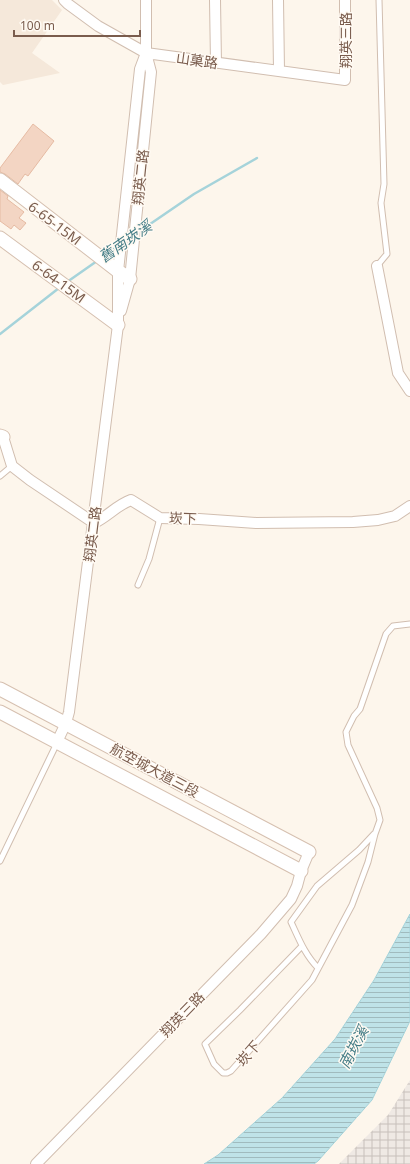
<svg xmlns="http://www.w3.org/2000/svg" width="410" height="1164" font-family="'Noto Sans','Noto Sans TC',sans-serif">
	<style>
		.residential { fill: #f5e8da }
		.industrial { fill: url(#industrial-grid) }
		.water { fill: url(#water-rules); stroke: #a5d3da }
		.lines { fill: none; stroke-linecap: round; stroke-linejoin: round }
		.stream { stroke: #a5d3da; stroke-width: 2.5 }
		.building { fill: #f3d5c3; stroke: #e6bba3 }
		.lane-casing { stroke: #d1beb0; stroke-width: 7 }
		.street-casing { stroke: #d1beb0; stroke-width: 12 }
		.secondary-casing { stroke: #d6c0b0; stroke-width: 15 }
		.lane { stroke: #fff; stroke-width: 5 }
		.street { stroke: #fff; stroke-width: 10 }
		.secondary { stroke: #fff; stroke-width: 13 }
		.labels { text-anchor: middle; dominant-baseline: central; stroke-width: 3; stroke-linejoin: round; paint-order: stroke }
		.street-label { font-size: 14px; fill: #7a5c4d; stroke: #fffaf3 }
		.water-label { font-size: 15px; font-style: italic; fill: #437c86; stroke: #fffaf3 }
	</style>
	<defs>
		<pattern id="industrial-grid" width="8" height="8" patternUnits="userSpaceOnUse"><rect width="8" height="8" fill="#efe9e4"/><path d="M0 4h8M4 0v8" fill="none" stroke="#c7c0bb"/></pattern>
		<pattern id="water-rules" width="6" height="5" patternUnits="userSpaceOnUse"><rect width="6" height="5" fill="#bfe3e8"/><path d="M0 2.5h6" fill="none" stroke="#a0bbbe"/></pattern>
	</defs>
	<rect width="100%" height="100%" fill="#fdf6ec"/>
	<path class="residential" d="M0 0H52L62 10 32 53 60 73 3 85 0 82Z"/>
	<path class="industrial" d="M410 1080V1164H339L388 1115Z"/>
	<path class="water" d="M410 914V1021L372 1100 318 1161 314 1164H204L218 1155 282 1098 335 1039 374 980Z"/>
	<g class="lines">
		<path class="stream" d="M137 233 194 194 257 158
			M104 256 118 246
			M67 282 97 261
			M0 334 59 288"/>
	</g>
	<path class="building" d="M33 124 54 141 28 176 25 174 18 184 5 174 0 172V168Z
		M0 190 8 196 7 199 24 212 19 218 26 223 20 230 14 225 11 229 0 221Z"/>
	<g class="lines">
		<defs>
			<path id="lane" d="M377 266 387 254 381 203 384 184 379 0
				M0 476 12 466
				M138 585 149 559 160 518
				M0 861 57 743
				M302 946 240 1010 205 1044 214 1064 223 1073H227L231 1071 312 980 352 905 368 862 375 834 380 820 377 808 348 745 346 732 354 716 360 709 386 634 393 626 410 624
				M318 968C305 955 299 939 291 922L317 886 359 850 374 834"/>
			<path id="street" d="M64 0 68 4 98 26 146 53 345 80V0
				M215 0 216 63
				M278 0 279 70
				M377 266 398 373 410 391
				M121 311 130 279 151 72 146 53V0
				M3 437 12 466 30 480 94 523C107 517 117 505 131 500L160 518 199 519 256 523 353 522 378 520 395 516 410 506
				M57 742 66 723 69 712 118 325V271L140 69 146 53
				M36 1164 261 934 291 899 297 886 301 871 309 852"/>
			<path id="secondary" d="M0 180 118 271 130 279
				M0 238 118 325
				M0 436 3 437
				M0 689 309 852
				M0 712 301 871"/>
		</defs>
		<use href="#lane" class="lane-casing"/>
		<use href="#street" class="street-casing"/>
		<use href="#secondary" class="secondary-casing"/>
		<use href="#lane" class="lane"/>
		<use href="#street" class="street"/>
		<use href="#secondary" class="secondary"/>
	</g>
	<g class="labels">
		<g class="street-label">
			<text transform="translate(345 40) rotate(-90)">翔英三路</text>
			<text transform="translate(197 60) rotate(8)">山菓路</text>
			<text transform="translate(140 177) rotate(-84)">翔英二路</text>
			<text transform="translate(55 223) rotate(37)">6-65-15M</text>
			<text transform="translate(59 281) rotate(36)">6-64-15M</text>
			<text transform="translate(183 518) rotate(2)">崁下</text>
			<text transform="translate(92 534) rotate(-83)">翔英二路</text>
			<text transform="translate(155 770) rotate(28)">航空城大道三段</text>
			<text transform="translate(182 1014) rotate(-46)">翔英三路</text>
			<text transform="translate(248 1053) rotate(-49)">崁下</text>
		</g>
		<g class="water-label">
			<text transform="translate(125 241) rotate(-35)">舊南崁溪</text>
			<text transform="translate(353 1047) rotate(-62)">南崁溪</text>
		</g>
	</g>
	<path d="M14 30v6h126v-6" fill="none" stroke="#7a5c4d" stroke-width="2"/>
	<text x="20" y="30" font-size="12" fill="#7a5c4d" stroke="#fffaf3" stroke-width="3" paint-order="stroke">100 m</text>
</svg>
